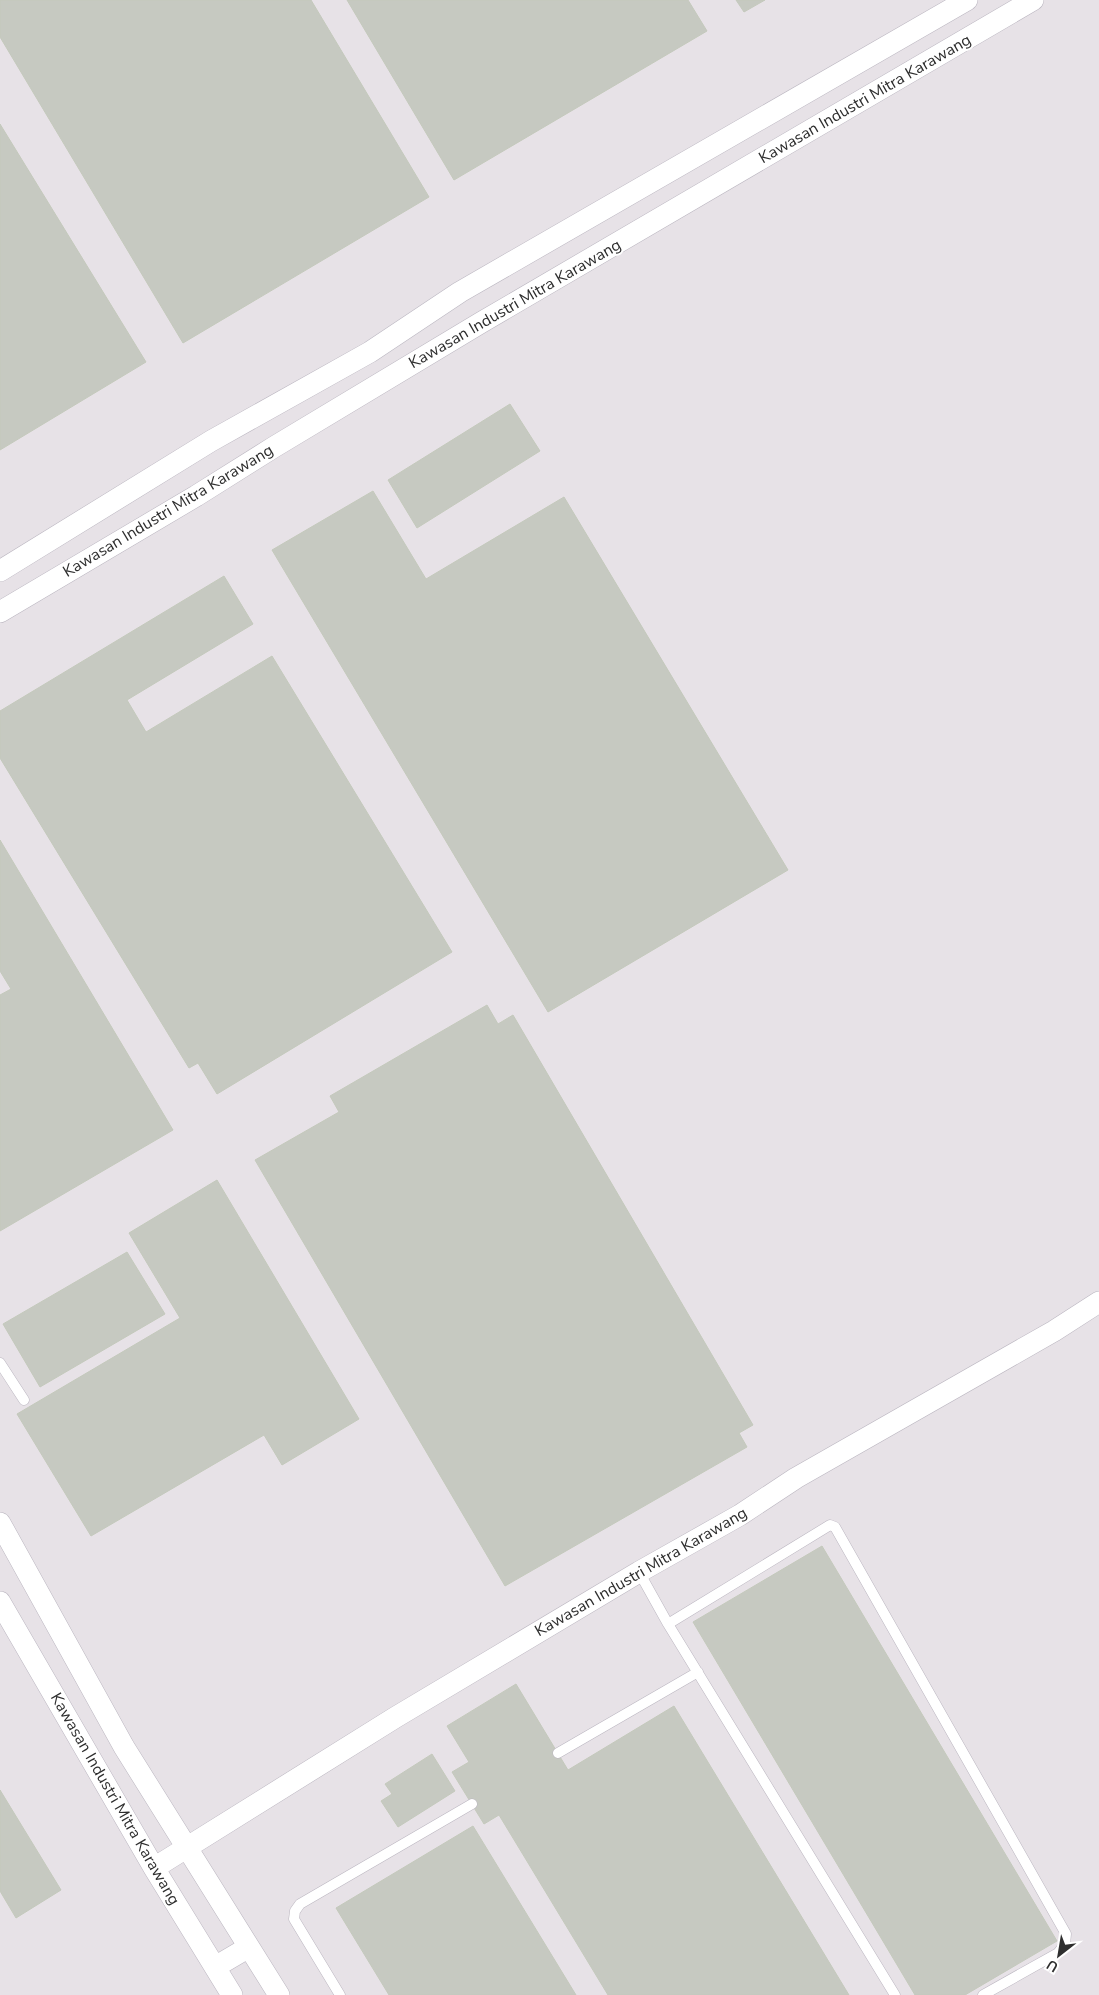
<svg xmlns="http://www.w3.org/2000/svg" width="1099" height="1995" font-family="'Nunito Sans',sans-serif">
	<style>
		.industrial { fill: #e7e2e7 }
		.building { fill: #c6c9c1; stroke: #c4c9bc }
		.lines { fill: none; stroke-linecap: round; stroke-linejoin: round }
		.service-casing { stroke: #bbb6c0; stroke-width: 11 }
		.minor-casing { stroke: #bbb6c0; stroke-width: 22 }
		.service { stroke: #fff; stroke-width: 10 }
		.minor { stroke: #fff; stroke-width: 21 }
		.labels { text-anchor: middle; dominant-baseline: central; stroke-width: 4; stroke-linejoin: round; paint-order: stroke }
		.street-label { font-size: 16px; fill: #2e2e2e; stroke: #fff }
	</style>
	<rect width="100%" height="100%" fill="#eaede2"/>
	<path class="industrial" d="M0 0H1099V1995H0Z"/>
	<path class="building" d="M0 0H311L429 197 183 343 0 37Z
		M347 0H688L707 31 454 180Z
		M736 0H765L744 12Z
		M0 124 146 362 0 450Z
		M510 404 540 451 417 528 388 480Z
		M373 491 426 579 564 497 788 870 548 1012 272 550Z
		M224 576 253 624 127 700 146 732 272 656 452 952 217 1094 198 1063 189 1068 0 758V711Z
		M0 840 173 1130 0 1231V995L11 989 0 971Z
		M487 1005 498 1024 513 1015 753 1425 739 1433 747 1447 505 1586 255 1160 339 1112 330 1096Z
		M217 1180 359 1419 282 1465 264 1435 91 1536 17 1414 180 1318 129 1233Z
		M127 1252 165 1314 40 1387 3 1324Z
		M822 1546 1057 1941 965 1995H915L693 1622Z
		M516 1684 568 1770 674 1706 849 1995H608L499 1815 484 1824 452 1772 469 1762 447 1726Z
		M432 1754 455 1791 398 1827 381 1801 392 1794 385 1784Z
		M0 1790 61 1890 16 1918 0 1891Z
		M473 1826 576 1995H389L336 1908Z"/>
	<g class="lines">
		<defs>
			<path id="service" d="M0 1363 24 1400
				M639 1572 668 1624 895 1995
				M668 1624 830 1525 835 1527 1066 1934 1065 1944 1058 1953 983 1995
				M558 1753 698 1672
				M340 1995 294 1919 295 1911 300 1904 472 1804"/>
			<path id="minor" d="M0 571 211 441 370 352 460 292 967 0
				M0 612 196 496 274 447 482 322 1033 0
				M0 1523 124 1747 279 1995
				M0 1602 154 1868 232 1995
				M154 1868 396 1717 639 1572 740 1515 796 1478 1054 1331 1099 1302
				M215 1967 249 1947"/>
		</defs>
		<use href="#service" class="service-casing"/>
		<use href="#minor" class="minor-casing"/>
		<use href="#service" class="service"/>
		<use href="#minor" class="minor"/>
	</g>
	<g class="labels">
		<g class="street-label">
			<text transform="translate(865 99) rotate(-30)">Kawasan Industri Mitra Karawang</text>
			<text transform="translate(515 304) rotate(-30)">Kawasan Industri Mitra Karawang</text>
			<text transform="translate(168 511) rotate(-31)">Kawasan Industri Mitra Karawang</text>
			<text transform="translate(641 1572) rotate(-30)">Kawasan Industri Mitra Karawang</text>
			<text transform="translate(115 1799) rotate(60)">Kawasan Industri Mitra Karawang</text>
		</g>
	</g>
	<g transform="translate(1059 1955) rotate(211)" stroke="#ffffff" stroke-width="4" paint-order="stroke">
	<path d="M0-4L9 19L0 12L-9 19Z" fill="#2e2e2e"/>
	<text y="-8" font-size="14" font-weight="bold" text-anchor="middle" fill="#2e2e2e">U</text>
	</g>
</svg>
